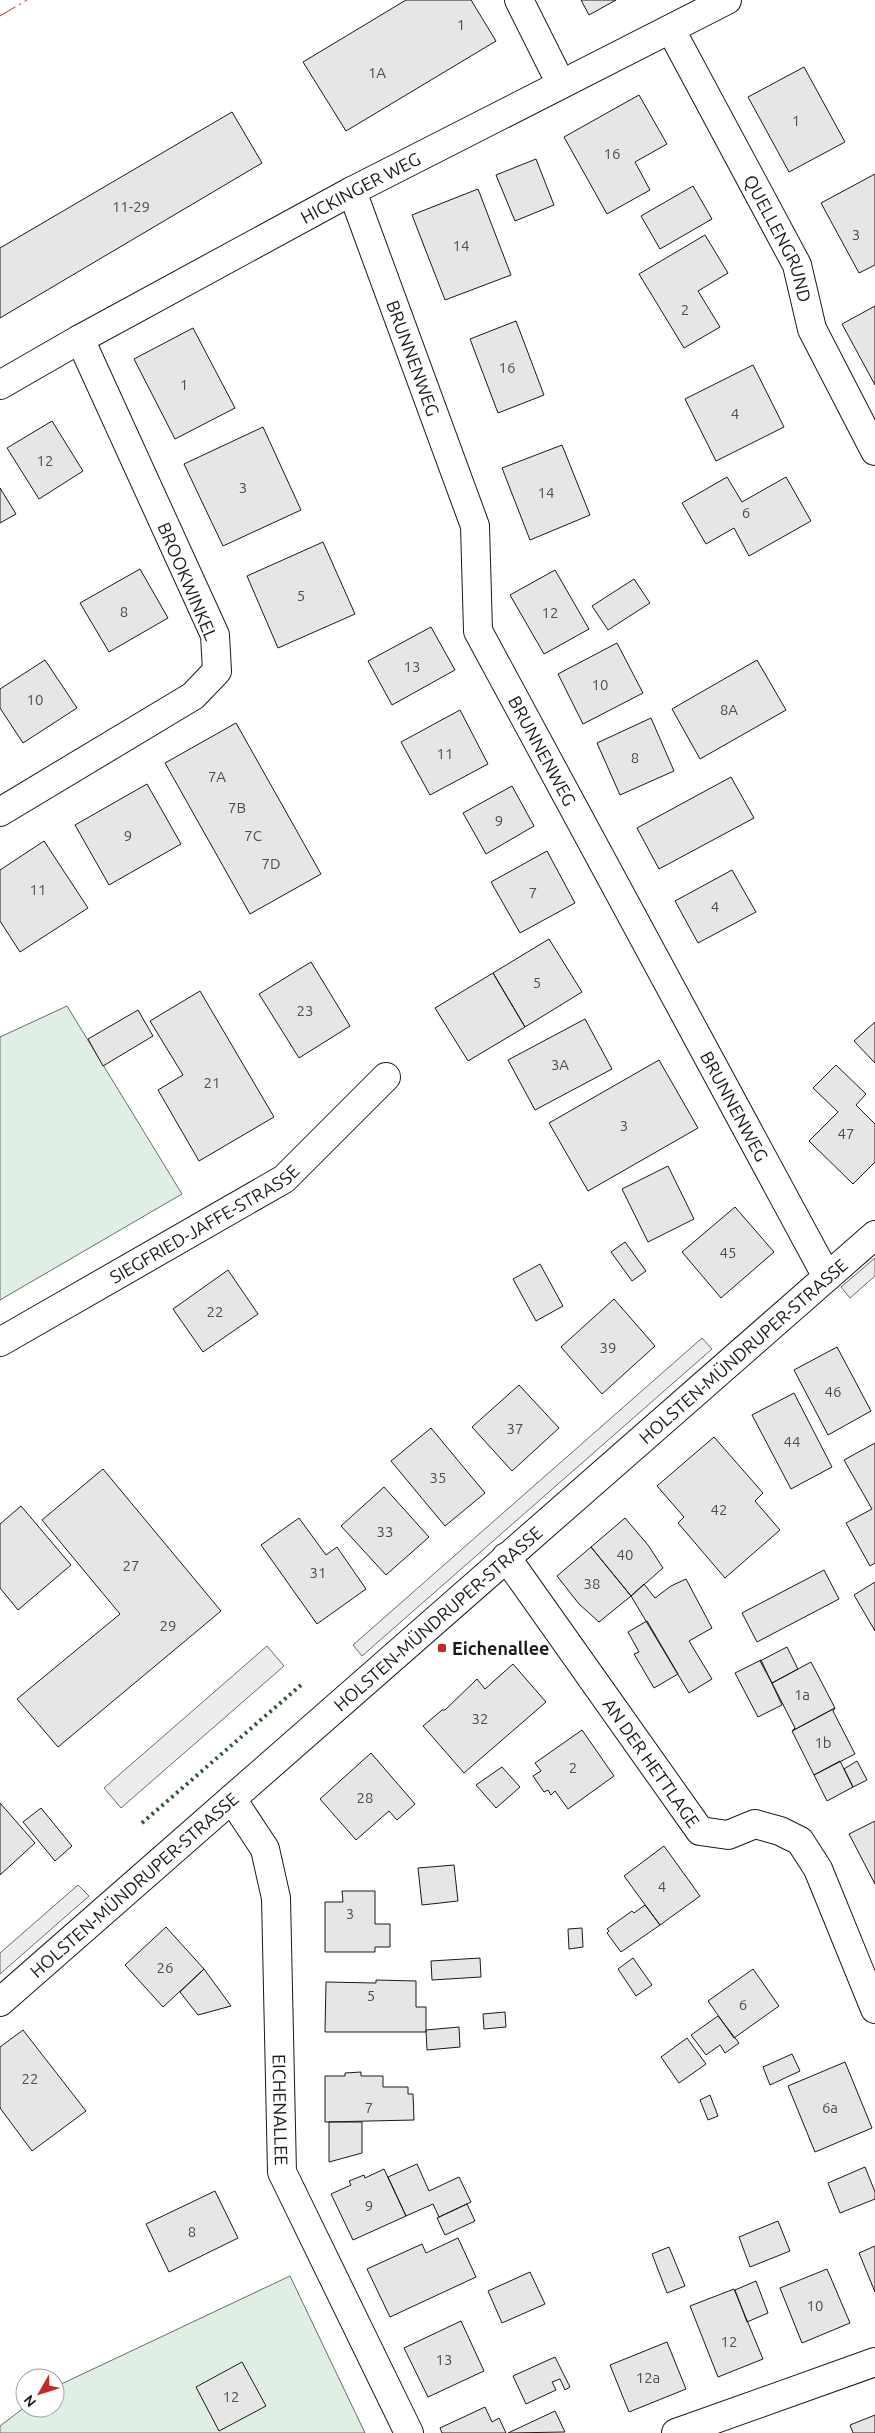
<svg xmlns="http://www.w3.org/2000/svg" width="875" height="2433" font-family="Ubuntu,sans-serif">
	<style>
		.green { fill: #e0efe3; stroke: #6a6a6a }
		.parking { fill: #ededed; stroke: #6a6a6a }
		.building { fill: #e6e6e6; stroke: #1a1a1a }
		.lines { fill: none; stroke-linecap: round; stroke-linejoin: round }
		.minor-casing { stroke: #1a1a1a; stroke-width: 30 }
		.tertiary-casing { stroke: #1a1a1a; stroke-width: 30 }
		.minor { stroke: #fff; stroke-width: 28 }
		.tertiary { stroke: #fff; stroke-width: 28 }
		.hedge { stroke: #2b5a34; stroke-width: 4; stroke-dasharray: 2.5 4; stroke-linecap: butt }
		.power { stroke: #c62828; stroke-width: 1; stroke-dasharray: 18 4 2.5 4; stroke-linecap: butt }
		.poi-dot { fill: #c62828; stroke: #fff; stroke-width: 2 }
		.labels { text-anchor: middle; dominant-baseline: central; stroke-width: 4; stroke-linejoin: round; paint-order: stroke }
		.number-label { font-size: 15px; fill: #4d4d4d }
		.street-label { font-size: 18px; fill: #1a1a1a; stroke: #fff }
		.poi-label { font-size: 18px; font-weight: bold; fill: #1a1a1a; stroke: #fff; text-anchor: start }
	</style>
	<rect width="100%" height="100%" fill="#fff"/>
	<path class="green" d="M67 1006 182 1194 0 1300V1037Z
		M290 2276 365 2433H0V2426L25 2407 55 2408V2387Z"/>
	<path class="parking" d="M875 1258V1276L850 1298 841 1287Z
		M702 1338 712 1349 362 1656 353 1645Z
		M267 1646 284 1666 121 1808 104 1788Z
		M78 1885 89 1896 0 1974V1953Z"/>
	<path class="building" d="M406 0H471L496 41 346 131 303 62Z
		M581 0H616L589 15Z
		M804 67 845 142 789 172 748 97Z
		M639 95 667 144 635 162 650 190 607 214 564 137Z
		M232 112 262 163 0 318V248Z
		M536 159 554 205 515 221 496 175Z
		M875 174V265L859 273 821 203Z
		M693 186 712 219 660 249 641 216Z
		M478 189 511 275 445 300 412 215Z
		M705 235 728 273 698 291 720 327 684 348 639 274Z
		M875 306V385L842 324Z
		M516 321 544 395 498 413 470 339Z
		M193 328 235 408 175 439 134 359Z
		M753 365 784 427 716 461 685 399Z
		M52 421 83 471 39 499 7 448Z
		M263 427 301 510 223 546 184 464Z
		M562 445 590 515 530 540 502 468Z
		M727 477 742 502 786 477 811 521 749 556 734 528 706 544 682 503Z
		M0 488 16 514 0 523Z
		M323 542 355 614 278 648 247 576Z
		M140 569 168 618 109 652 80 603Z
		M555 570 589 629 544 654 510 595Z
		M634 579 650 603 608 630 592 606Z
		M431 627 455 670 392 705 368 661Z
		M617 643 643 693 583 724 558 674Z
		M45 660 77 708 23 743 0 708V689Z
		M757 660 786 710 700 759 672 709Z
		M460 710 488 764 430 795 401 742Z
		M651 718 674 771 620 795 597 743Z
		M236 723 321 874 250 914 165 763Z
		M731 777 754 818 659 869 637 828Z
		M147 784 181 844 109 885 75 825Z
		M512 786 534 826 486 854 463 813Z
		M44 841 88 908 20 952 0 921V870Z
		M547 851 575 903 520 933 491 882Z
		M732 870 756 912 698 943 675 901Z
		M549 939 582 992 525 1027 493 973Z
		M311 962 350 1026 299 1058 259 994Z
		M493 973 525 1027 468 1061 435 1008Z
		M200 991 274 1117 199 1161 158 1090 183 1075 150 1021Z
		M138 1010 153 1036 103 1066 88 1039Z
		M585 1019 612 1069 535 1110 508 1060Z
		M875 1022V1063L854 1041Z
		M659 1060 698 1128 588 1191 549 1123Z
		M836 1065 866 1094 856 1105 875 1124V1162L853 1184 809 1141 838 1112 813 1088Z
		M668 1166 694 1219 648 1242 622 1189Z
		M735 1207 774 1252 721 1298 682 1252Z
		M625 1242 646 1271 632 1281 611 1252Z
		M540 1264 563 1306 536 1321 513 1279Z
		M228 1270 258 1314 203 1352 173 1309Z
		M614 1299 655 1346 602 1394 561 1347Z
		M837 1347 871 1411 828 1435 794 1370Z
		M519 1385 559 1428 512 1471 472 1427Z
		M794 1393 832 1467 791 1489 752 1415Z
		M431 1428 485 1493 445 1526 391 1461Z
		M714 1437 763 1493 755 1501 780 1530 725 1578 678 1523 684 1517 657 1486Z
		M875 1443V1563L870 1566 846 1523 872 1509 844 1460Z
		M103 1469 221 1611 58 1747 17 1699 120 1614 42 1520Z
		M384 1487 429 1537 386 1575 341 1526Z
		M21 1506 71 1565 18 1610 0 1588V1524Z
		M299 1518 326 1555 337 1547 366 1589 317 1624 261 1545Z
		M625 1518 648 1545 663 1568 631 1596 591 1547Z
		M591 1547 631 1596 599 1622 579 1604 557 1576Z
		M824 1570 839 1599 757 1642 742 1613Z
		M686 1579 712 1628 689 1641 712 1679 689 1693 631 1596 644 1584 655 1598 671 1586Z
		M875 1582V1631L854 1595Z
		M647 1621 678 1674 654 1688 634 1654 639 1652 628 1632Z
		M787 1647 798 1669 772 1683 760 1661Z
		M761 1660 782 1705 758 1717 735 1673Z
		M811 1662 835 1708 792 1731 795 1728 772 1683Z
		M513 1664 546 1702 464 1773 423 1726 442 1710H445L477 1679 485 1689Z
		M835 1708 833 1711 855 1754 814 1775 792 1731Z
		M582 1730 614 1776 568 1809 555 1791 551 1795 548 1790 544 1792 533 1776 541 1771 535 1763Z
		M371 1753 415 1804 397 1820 389 1811 356 1840 320 1799Z
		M840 1761 853 1787 827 1801 814 1775Z
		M857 1761 867 1780 853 1787 844 1769Z
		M502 1767 520 1787 496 1808 476 1785Z
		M0 1803 35 1843 0 1875Z
		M41 1808 72 1846 55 1861 23 1822Z
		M875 1821V1884L849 1834Z
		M664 1846 700 1896 660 1925 624 1876Z
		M454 1865 458 1901 422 1905 418 1868Z
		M342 1891H375V1924H390V1947H375V1952H325V1902H343Z
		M645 1905 660 1925 621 1952 607 1933 609 1931 607 1929 632 1911 634 1913Z
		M166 1927 204 1969 163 2007 125 1965Z
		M582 1928 583 1947 569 1949 568 1929Z
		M480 1958 481 1977 432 1980 431 1961Z
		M633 1958 652 1985 636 1996 618 1969Z
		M204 1969 231 2006 198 2015 180 1992Z
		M753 1969 779 2006 734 2038 708 2001Z
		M376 1980 416 1981V2007H426V2032H325L326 1982 376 1983Z
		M505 2012 506 2027 484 2029 483 2014Z
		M718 2016 739 2043 725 2053 720 2045 706 2055 691 2035Z
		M459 2027 460 2047 427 2050 426 2030Z
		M23 2030 86 2111 32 2151 0 2108V2047Z
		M687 2038 706 2064 679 2083 661 2057Z
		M792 2054 800 2071 770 2085 763 2067Z
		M845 2062 872 2128 815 2152 788 2086Z
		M361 2072V2076H383V2087H408V2094H413L414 2120 325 2122V2076H345V2073Z
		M710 2095 718 2116 708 2120 700 2100Z
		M329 2122H362V2153L329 2162Z
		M417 2164 429 2191 459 2177 471 2202 439 2217 433 2204 406 2216 388 2177Z
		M865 2167 875 2192V2199L840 2213 828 2183Z
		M384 2169 406 2216 353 2240 331 2194 351 2185 349 2181 364 2175 365 2178Z
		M215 2191 238 2238 169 2272 146 2224Z
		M467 2204 475 2221 445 2235 437 2218Z
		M778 2221 790 2251 750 2267 739 2237Z
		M458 2238 476 2277 390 2317 367 2269 422 2244 426 2253Z
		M875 2246V2292L859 2253Z
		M669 2247 685 2286 667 2293 652 2254Z
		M827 2269 850 2323 802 2343 780 2288Z
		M530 2272 545 2304 502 2323 488 2291Z
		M756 2281 768 2313 747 2322 735 2290Z
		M734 2289 763 2359 718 2377 690 2306Z
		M461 2321 484 2371 428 2397 404 2348Z
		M667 2342 686 2389 629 2412 610 2365Z
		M555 2357 570 2387 565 2390 560 2379 552 2382 556 2390 526 2404 513 2376Z
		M242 2362 266 2406 219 2431 196 2387Z
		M485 2407 492 2422 499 2418 506 2433H442L440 2428Z
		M555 2411 565 2432 508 2433Z
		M875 2415V2433H853L850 2425Z"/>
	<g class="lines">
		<defs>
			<g id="minor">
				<path d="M519 0 561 84"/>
				<path id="s1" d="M671 30 797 265 812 329 875 451"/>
				<path id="s2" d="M352 191 475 526 478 631 827 1277"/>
				<path id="s3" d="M0 385 80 339 352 191 727 0"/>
				<path d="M0 812 193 696 217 671 215 635 80 339"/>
				<path id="s4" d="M0 1342 284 1179 386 1077"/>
				<path id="s5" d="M506 1557 700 1831 728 1835 755 1824 780 1831 800 1841 818 1869 875 2009"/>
				<path id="s6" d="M232 1799 265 1849 276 1898 282 2172 409 2433"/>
				<path d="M676 2433 875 2362"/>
			</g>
			<g id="tertiary">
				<path id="s7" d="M0 2002 875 1235"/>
			</g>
		</defs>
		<use href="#minor" class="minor-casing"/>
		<use href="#tertiary" class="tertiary-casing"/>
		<use href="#minor" class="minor"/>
		<use href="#tertiary" class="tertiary"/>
		<path class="hedge" d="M142 1823 301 1685"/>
		<path class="power" d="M0 16 27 0"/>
	</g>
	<rect class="poi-dot" x="437" y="1643" width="10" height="10" rx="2.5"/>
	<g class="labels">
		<g class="number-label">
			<text x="461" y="24">1</text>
			<text x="377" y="72">1A</text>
			<text x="796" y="120">1</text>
			<text x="612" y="153">16</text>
			<text x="131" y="206">11-29</text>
			<text x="856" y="234">3</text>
			<text x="461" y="245">14</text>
			<text x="685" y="309">2</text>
			<text x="507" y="367">16</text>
			<text x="184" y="384">1</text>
			<text x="735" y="413">4</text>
			<text x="45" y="460">12</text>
			<text x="243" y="487">3</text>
			<text x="546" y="492">14</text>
			<text x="746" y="512">6</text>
			<text x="301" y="595">5</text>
			<text x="124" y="611">8</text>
			<text x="550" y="612">12</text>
			<text x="412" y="666">13</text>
			<text x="600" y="684">10</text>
			<text x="35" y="699">10</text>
			<text x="729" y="709">8A</text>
			<text x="445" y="753">11</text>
			<text x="635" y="757">8</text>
			<text x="217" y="776">7A</text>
			<text x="237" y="807">7B</text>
			<text x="499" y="820">9</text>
			<text x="128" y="835">9</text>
			<text x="253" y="835">7C</text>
			<text x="271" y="863">7D</text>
			<text x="38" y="889">11</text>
			<text x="533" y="892">7</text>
			<text x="715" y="906">4</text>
			<text x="537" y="982">5</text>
			<text x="305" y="1010">23</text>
			<text x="560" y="1064">3A</text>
			<text x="212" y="1082">21</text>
			<text x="624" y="1125">3</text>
			<text x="846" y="1133">47</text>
			<text x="728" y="1252">45</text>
			<text x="215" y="1311">22</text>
			<text x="608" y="1347">39</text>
			<text x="833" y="1391">46</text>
			<text x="515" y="1428">37</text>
			<text x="792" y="1441">44</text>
			<text x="438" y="1477">35</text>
			<text x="719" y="1509">42</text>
			<text x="385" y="1531">33</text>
			<text x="625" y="1554">40</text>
			<text x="131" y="1565">27</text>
			<text x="318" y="1572">31</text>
			<text x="592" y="1583">38</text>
			<text x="168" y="1625">29</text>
			<text x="802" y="1694">1a</text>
			<text x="480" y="1718">32</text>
			<text x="823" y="1742">1b</text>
			<text x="573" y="1767">2</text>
			<text x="365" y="1797">28</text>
			<text x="662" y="1886">4</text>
			<text x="350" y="1913">3</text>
			<text x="165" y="1967">26</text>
			<text x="371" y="1995">5</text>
			<text x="743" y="2004">6</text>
			<text x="30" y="2078">22</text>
			<text x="369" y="2107">7</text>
			<text x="830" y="2107">6a</text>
			<text x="369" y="2205">9</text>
			<text x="192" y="2231">8</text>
			<text x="815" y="2305">10</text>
			<text x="729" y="2341">12</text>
			<text x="444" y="2359">13</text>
			<text x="648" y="2377">12a</text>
			<text x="231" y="2396">12</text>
		</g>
		<g class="street-label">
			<text stroke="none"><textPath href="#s3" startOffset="411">HICKINGER WEG</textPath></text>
			<text stroke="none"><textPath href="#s1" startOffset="235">QUELLENGRUND</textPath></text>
			<text stroke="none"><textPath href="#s2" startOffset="178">BRUNNENWEG</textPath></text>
			<text transform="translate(188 581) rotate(67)">BROOKWINKEL</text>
			<text stroke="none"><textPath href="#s2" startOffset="598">BRUNNENWEG</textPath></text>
			<text stroke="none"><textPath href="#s2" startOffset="1002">BRUNNENWEG</textPath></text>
			<text stroke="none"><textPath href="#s4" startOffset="236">SIEGFRIED-JAFFE-STRASSE</textPath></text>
			<text stroke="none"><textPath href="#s7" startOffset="988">HOLSTEN-MÜNDRUPER-STRASSE</textPath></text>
			<text stroke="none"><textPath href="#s7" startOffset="582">HOLSTEN-MÜNDRUPER-STRASSE</textPath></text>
			<text stroke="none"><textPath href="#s5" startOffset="252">AN DER HETTLAGE</textPath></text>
			<text stroke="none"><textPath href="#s7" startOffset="178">HOLSTEN-MÜNDRUPER-STRASSE</textPath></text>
			<text stroke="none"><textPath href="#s6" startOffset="322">EICHENALLEE</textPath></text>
		</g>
		<g class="poi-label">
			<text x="452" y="1648">Eichenallee</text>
		</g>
	</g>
	<g transform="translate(40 2393) rotate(231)"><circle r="24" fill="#ffffff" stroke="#a3a3a3"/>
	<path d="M0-4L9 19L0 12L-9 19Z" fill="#c62828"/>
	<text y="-8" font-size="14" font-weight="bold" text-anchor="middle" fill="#1a1a1a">N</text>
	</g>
</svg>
